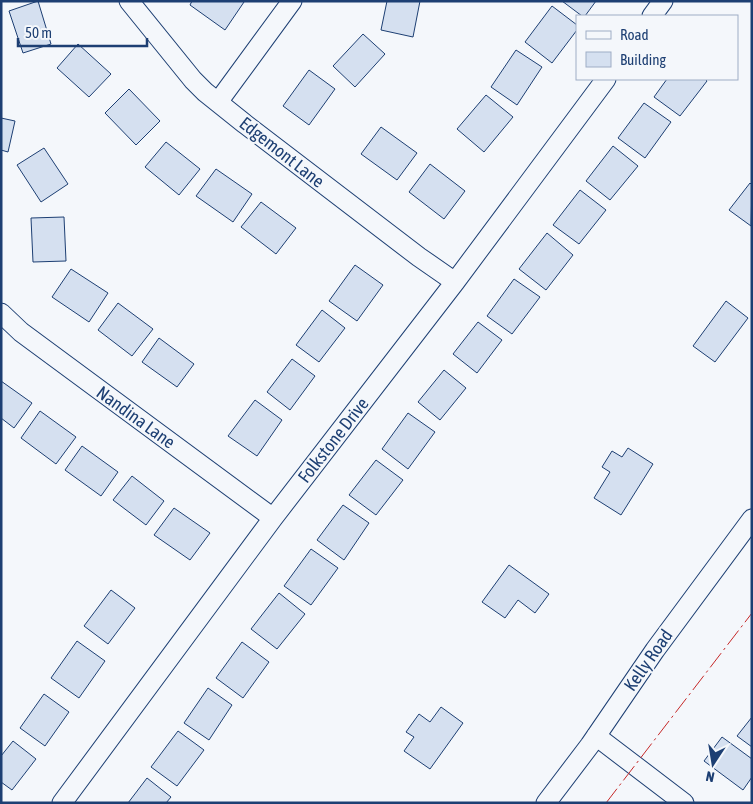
<svg xmlns="http://www.w3.org/2000/svg" width="753" height="804" font-family="'Asap Condensed',sans-serif">
	<style>
		.building { fill: #d5e0f0; stroke: #1d3f73 }
		.lines { fill: none; stroke-linecap: round; stroke-linejoin: round }
		.minor-casing { stroke: #1d3f73; stroke-width: 21 }
		.minor { stroke: #f4f7fb; stroke-width: 19 }
		.power { stroke: #c62828; stroke-width: 1; stroke-dasharray: 18 4 2.5 4; stroke-linecap: butt }
		.labels { text-anchor: middle; dominant-baseline: central; stroke-width: 4; stroke-linejoin: round; paint-order: stroke }
		.street-label { font-size: 18px; fill: #1d3f73; stroke: #f4f7fb }
	</style>
	<rect width="100%" height="100%" fill="#f4f7fb"/>
	<path class="building" d="M38 1 51 44 23 53 9 11Z
		M192 1H243L244 2 225 30 190 5Z
		M387 1H420L413 37 381 30Z
		M562 1H596L585 16H582Z
		M552 6 577 25V30L552 63 525 42Z
		M363 34 385 54 355 87 333 66Z
		M78 44 111 74 89 97 57 68Z
		M516 50 542 67 517 105 491 87Z
		M309 70 335 89 309 125 283 106Z
		M667 79H705L707 81 680 116 654 97Z
		M129 89 160 121 136 145 105 113Z
		M486 95 513 117 484 152 457 129Z
		M644 103 671 122 645 158 618 138Z
		M1 118 15 121 8 152 1 150Z
		M381 127 417 153 397 180 361 154Z
		M166 142 200 169 179 195 145 167Z
		M613 146 638 166 610 200 586 181Z
		M44 148 68 184 41 202 17 165Z
		M430 164 465 191 444 219 409 192Z
		M216 169 252 194 233 222 196 196Z
		M750 183 752 185 751 226 729 210Z
		M580 190 606 210 579 244 553 225Z
		M261 202 296 228 276 254 241 227Z
		M64 217 66 261 33 262 31 218Z
		M547 233 573 255 546 290 519 269Z
		M355 265 383 285 357 321 329 301Z
		M71 269 108 293 89 322 52 297Z
		M514 279 540 297 512 334 487 316Z
		M726 301 748 318 715 362 693 346Z
		M118 303 153 329 132 356 98 330Z
		M322 310 345 328 319 362 296 345Z
		M478 322 502 340 477 373 453 354Z
		M159 338 194 364 177 387 142 362Z
		M292 359 315 376 290 410 267 392Z
		M444 370 466 388 440 420 418 402Z
		M1 381 32 403 14 428 1 418Z
		M255 400 282 420 257 456 228 436Z
		M40 411 76 437 56 464 21 438Z
		M408 413 435 432 408 469 382 449Z
		M82 446 118 472 101 496 65 470Z
		M628 448 653 464 621 515 594 498 610 472 602 467 612 451 622 457Z
		M376 460 403 480 376 515 349 495Z
		M132 476 164 501 146 525 113 500Z
		M343 505 369 523 344 560 317 540Z
		M174 508 210 533 190 560 154 535Z
		M311 549 338 568 311 605 284 586Z
		M509 565 549 594 535 613 518 600 505 618 482 602Z
		M111 590 135 608 108 644 84 626Z
		M279 593 305 614 277 649 251 629Z
		M77 641 105 661 79 698 51 678Z
		M242 642 269 662 243 698 216 678Z
		M208 688 232 705 209 740 184 723Z
		M44 694 69 712 45 746 20 728Z
		M441 707 463 723 430 769 404 751 414 737 406 732 419 714 430 722Z
		M752 717V747L737 736Z
		M178 731 204 750 177 786 151 767Z
		M722 737 752 759V777L743 790 704 761Z
		M13 741 36 759 12 790 1 782V756Z
		M147 778 171 797 166 803H128Z"/>
	<g class="lines">
		<defs>
			<path id="minor" d="M129 1 193 80 205 92 245 124 419 257 455 282
				M652 16 663 1
				M218 102 292 1
				M1 313 21 332 273 518
				M596 736 684 803
				M62 803 273 518 455 282 606 79
				M546 803 590 745 655 650 752 519"/>
		</defs>
		<use href="#minor" class="minor-casing"/>
		<use href="#minor" class="minor"/>
		<path class="power" d="M606 803 752 613"/>
	</g>
	<g class="labels">
		<g class="street-label">
			<text transform="translate(282 152) rotate(38)">Edgemont Lane</text>
			<text transform="translate(136 417) rotate(36)">Nandina Lane</text>
			<text transform="translate(333 440) rotate(-52)">Folkstone Drive</text>
			<text transform="translate(648 660) rotate(-55)">Kelly Road</text>
		</g>
	</g>
	<rect width="753" height="804" fill="none" stroke="#1d3f73" stroke-width="5"/>
	<rect x="576" y="15" width="162" height="65" fill="#f4f7fb" stroke="#9eadc5"/>
	<rect x="586" y="31" width="25" height="8" fill="#f4f7fb" stroke="#9eadc5"/>
	<text x="620" y="40" font-size="15" fill="#1d3f73">Road</text>
	<rect x="586" y="52" width="25" height="15" fill="#d5e0f0" stroke="#9eadc5"/>
	<text x="620" y="65" font-size="15" fill="#1d3f73">Building</text>
	<g transform="translate(713 764) rotate(192)" stroke="#f4f7fb" stroke-width="4" paint-order="stroke">
	<path d="M0-4L9 19L0 12L-9 19Z" fill="#1d3f73"/>
	<text y="-8" font-size="14" font-weight="bold" text-anchor="middle" fill="#1d3f73">N</text>
	</g>
	<path d="M18 38v8h129v-8" fill="none" stroke="#1d3f73" stroke-width="2.5"/>
	<text x="25" y="38" font-size="15" fill="#1d3f73" stroke="#f4f7fb" stroke-width="4" paint-order="stroke">50 m</text>
</svg>
